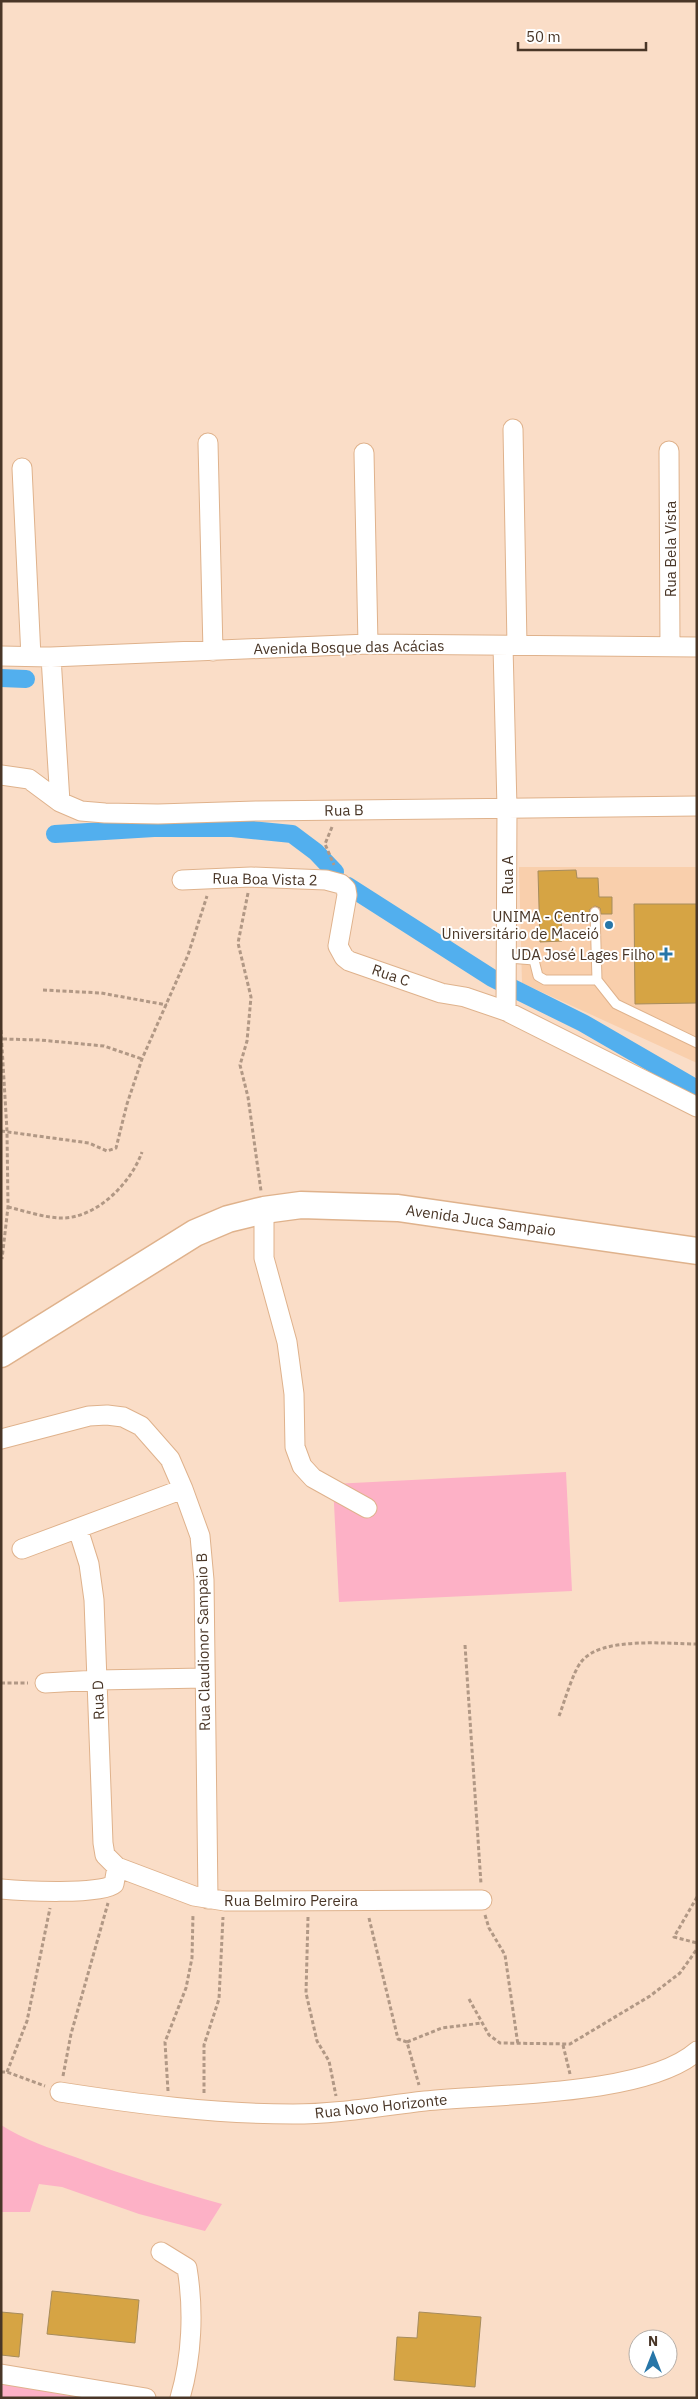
<svg xmlns="http://www.w3.org/2000/svg" width="698" height="2399" font-family="'IBM Plex Sans',sans-serif">
	<style>
		.built { fill: #f9cfac }
		.green { fill: #fdb1c6 }
		.lines { fill: none; stroke-linecap: round; stroke-linejoin: round }
		.canal { stroke: #52afee; stroke-width: 18 }
		.building { fill: #d6a444; stroke: #a78c5c }
		.service-casing { stroke: #dfb28c; stroke-width: 11 }
		.minor-casing { stroke: #dfb28c; stroke-width: 21 }
		.secondary-casing { stroke: #dfb28c; stroke-width: 29 }
		.path { stroke: #b19885; stroke-width: 3; stroke-dasharray: 4 2.5; stroke-linecap: butt }
		.service { stroke: #fff; stroke-width: 9 }
		.minor { stroke: #fff; stroke-width: 19 }
		.secondary { stroke: #fff; stroke-width: 26 }
		.poi-dot { fill: #2776a8; stroke: #fff; stroke-width: 2 }
		.labels { text-anchor: middle; dominant-baseline: central; stroke-width: 4; stroke-linejoin: round; paint-order: stroke }
		.street-label { font-size: 15px; fill: #493627; stroke: #fff }
		.poi-label { font-size: 15px; fill: #493627; stroke: #fff; text-anchor: end }
	</style>
	<rect width="100%" height="100%" fill="#faddc7"/>
	<path class="built" d="M519 867H697V1063L522 983Z"/>
	<path class="green" d="M566 1472 572 1591 339 1602 333 1484Z
		M1 2125C24 2140 50 2148 75 2157 123 2175 172 2190 222 2204L205 2231 139 2214 62 2187 39 2184 30 2212H1Z
		M1 2383 81 2398H1Z"/>
	<g class="lines">
		<path class="canal" d="M1 678 26 679
			M55 834 154 828H232L292 834 316 852 335 872
			M348 886 492 978 583 1023 697 1089"/>
	</g>
	<path class="building" d="M576 870 577 878H598L599 897H612V914H601L600 908 595 906 590 909 589 915H561L562 941 540 942 538 871Z
		M634 904H697V1003L635 1004Z
		M52 2291 139 2300 135 2343 47 2334Z
		M1 2312 23 2314 19 2357 1 2355Z
		M419 2312 481 2317 475 2387 394 2380 397 2337 417 2338Z"/>
	<g class="lines">
		<defs>
			<path id="service" d="M595 912 597 980 616 1004 697 1043
				M507 958 534 960 538 976 545 980H597"/>
			<path id="minor" d="M513 429 517 645
				M208 443 213 651
				M669 451 670 647
				M364 453 368 644
				M22 468 31 657
				M503 646 507 808 506 1011
				M1 656 51 657 368 644 697 647
				M51 657 60 802
				M1 775 29 779 60 802 81 811 105 813 158 814 258 811 697 806
				M182 880 251 877 326 880 341 884 346 889 347 895 338 946 344 957 349 961 441 993 465 997 506 1011 697 1107
				M264 1210V1258L287 1342 294 1394 295 1447 302 1466 313 1478 367 1508
				M1 1439 89 1416 107 1415 123 1417 141 1426 170 1459 183 1489 200 1536 204 1580 208 1899
				M78 1529 89 1564 94 1600 103 1843 105 1855 117 1867
				M22 1549 183 1489
				M45 1683 97 1680 204 1678
				M1 1889C21 1891 102 1895 114 1884L117 1867 194 1896 225 1901 482 1900
				M60 2092C137 2104 215 2114 293 2114 338 2114 380 2106 425 2101 493 2094 646 2096 697 2051
				M161 2252 187 2268C194 2310 192 2357 180 2398
				M1 2374 146 2398"/>
			<path id="secondary" d="M1 1354 195 1233 228 1219 264 1210 301 1205 398 1208 697 1251"/>
		</defs>
		<use href="#service" class="service-casing"/>
		<use href="#minor" class="minor-casing"/>
		<use href="#secondary" class="secondary-casing"/>
		<path class="path" d="M332 827 325 844 334 865
			M248 893 238 943 251 997 247 1041 240 1065 248 1097 261 1191
			M43 990 101 993 167 1005
			M1 1030 7 1131 8 1207 2 1259
			M3 1039 40 1040 104 1046 142 1059
			M1 1131 89 1143 107 1151 116 1148 127 1104 142 1059 188 955 207 896
			M8 1207C25 1211 45 1218 62 1218 97 1218 131 1183 142 1152
			M465 1645 481 1884
			M1 1683H28
			M559 1716C564 1703 573 1672 581 1662 601 1636 666 1644 697 1644
			M697 1897 674 1937 697 1943
			M485 1915 489 1928 505 1955 518 2045
			M308 1917 306 1993 317 2041 329 2061 336 2096
			M369 1918 398 2039 407 2042 419 2085
			M469 1999 489 2035 500 2043 570 2044 650 1996 680 1973 697 1949
			M407 2042 442 2028 482 2023
			M563 2045 570 2074
			M1 2072H7L45 2086
			M7 2072 27 2021 50 1908
			M63 2076 71 2034 108 1903
			M168 2091 165 2042 186 1988 192 1958 193 1914
			M204 2093V2045L219 1999 223 1917"/>
		<use href="#service" class="service"/>
		<use href="#minor" class="minor"/>
		<use href="#secondary" class="secondary"/>
	</g>
	<g class="poi-dot">
		<circle cx="609" cy="925" r="5"/>
		<path d="M663.5 946.5h5v5h5v5h-5v5h-5v-5h-5v-5h5z"/>
	</g>
	<g class="labels">
		<g class="street-label">
			<text transform="translate(670 549) rotate(-90)">Rua Bela Vista</text>
			<text transform="translate(349 647) rotate(-1)">Avenida Bosque das Acácias</text>
			<text transform="translate(344 810) rotate(-1)">Rua B</text>
			<text transform="translate(507 875) rotate(-90)">Rua A</text>
			<text transform="translate(265 879) rotate(1)">Rua Boa Vista 2</text>
			<text transform="translate(391 975) rotate(19)">Rua C</text>
			<text transform="translate(481 1220) rotate(8)">Avenida Juca Sampaio</text>
			<text transform="translate(203 1642) rotate(-91)">Rua Claudionor Sampaio B</text>
			<text transform="translate(98 1700) rotate(-92)">Rua D</text>
			<text x="291" y="1900">Rua Belmiro Pereira</text>
			<text transform="translate(381 2106) rotate(-6)">Rua Novo Horizonte</text>
		</g>
		<g class="poi-label">
			<text x="599" y="916">UNIMA - Centro<tspan x="599" dy="17">Universitário de Maceió</tspan></text>
			<text x="655" y="954">UDA José Lages Filho</text>
		</g>
	</g>
	<rect width="698" height="2399" fill="none" stroke="#493627" stroke-width="5"/>
	<g transform="translate(653 2354)"><circle r="24" fill="#ffffff" stroke="#b6afa9"/>
	<path d="M0-4L9 19L0 12L-9 19Z" fill="#2776a8"/>
	<text y="-8" font-size="14" font-weight="bold" text-anchor="middle" fill="#493627">N</text>
	</g>
	<path d="M518 42v8h128v-8" fill="none" stroke="#493627" stroke-width="2.5"/>
	<text x="526" y="42" font-size="15" fill="#493627" stroke="#ffffff" stroke-width="4" paint-order="stroke">50 m</text>
</svg>
